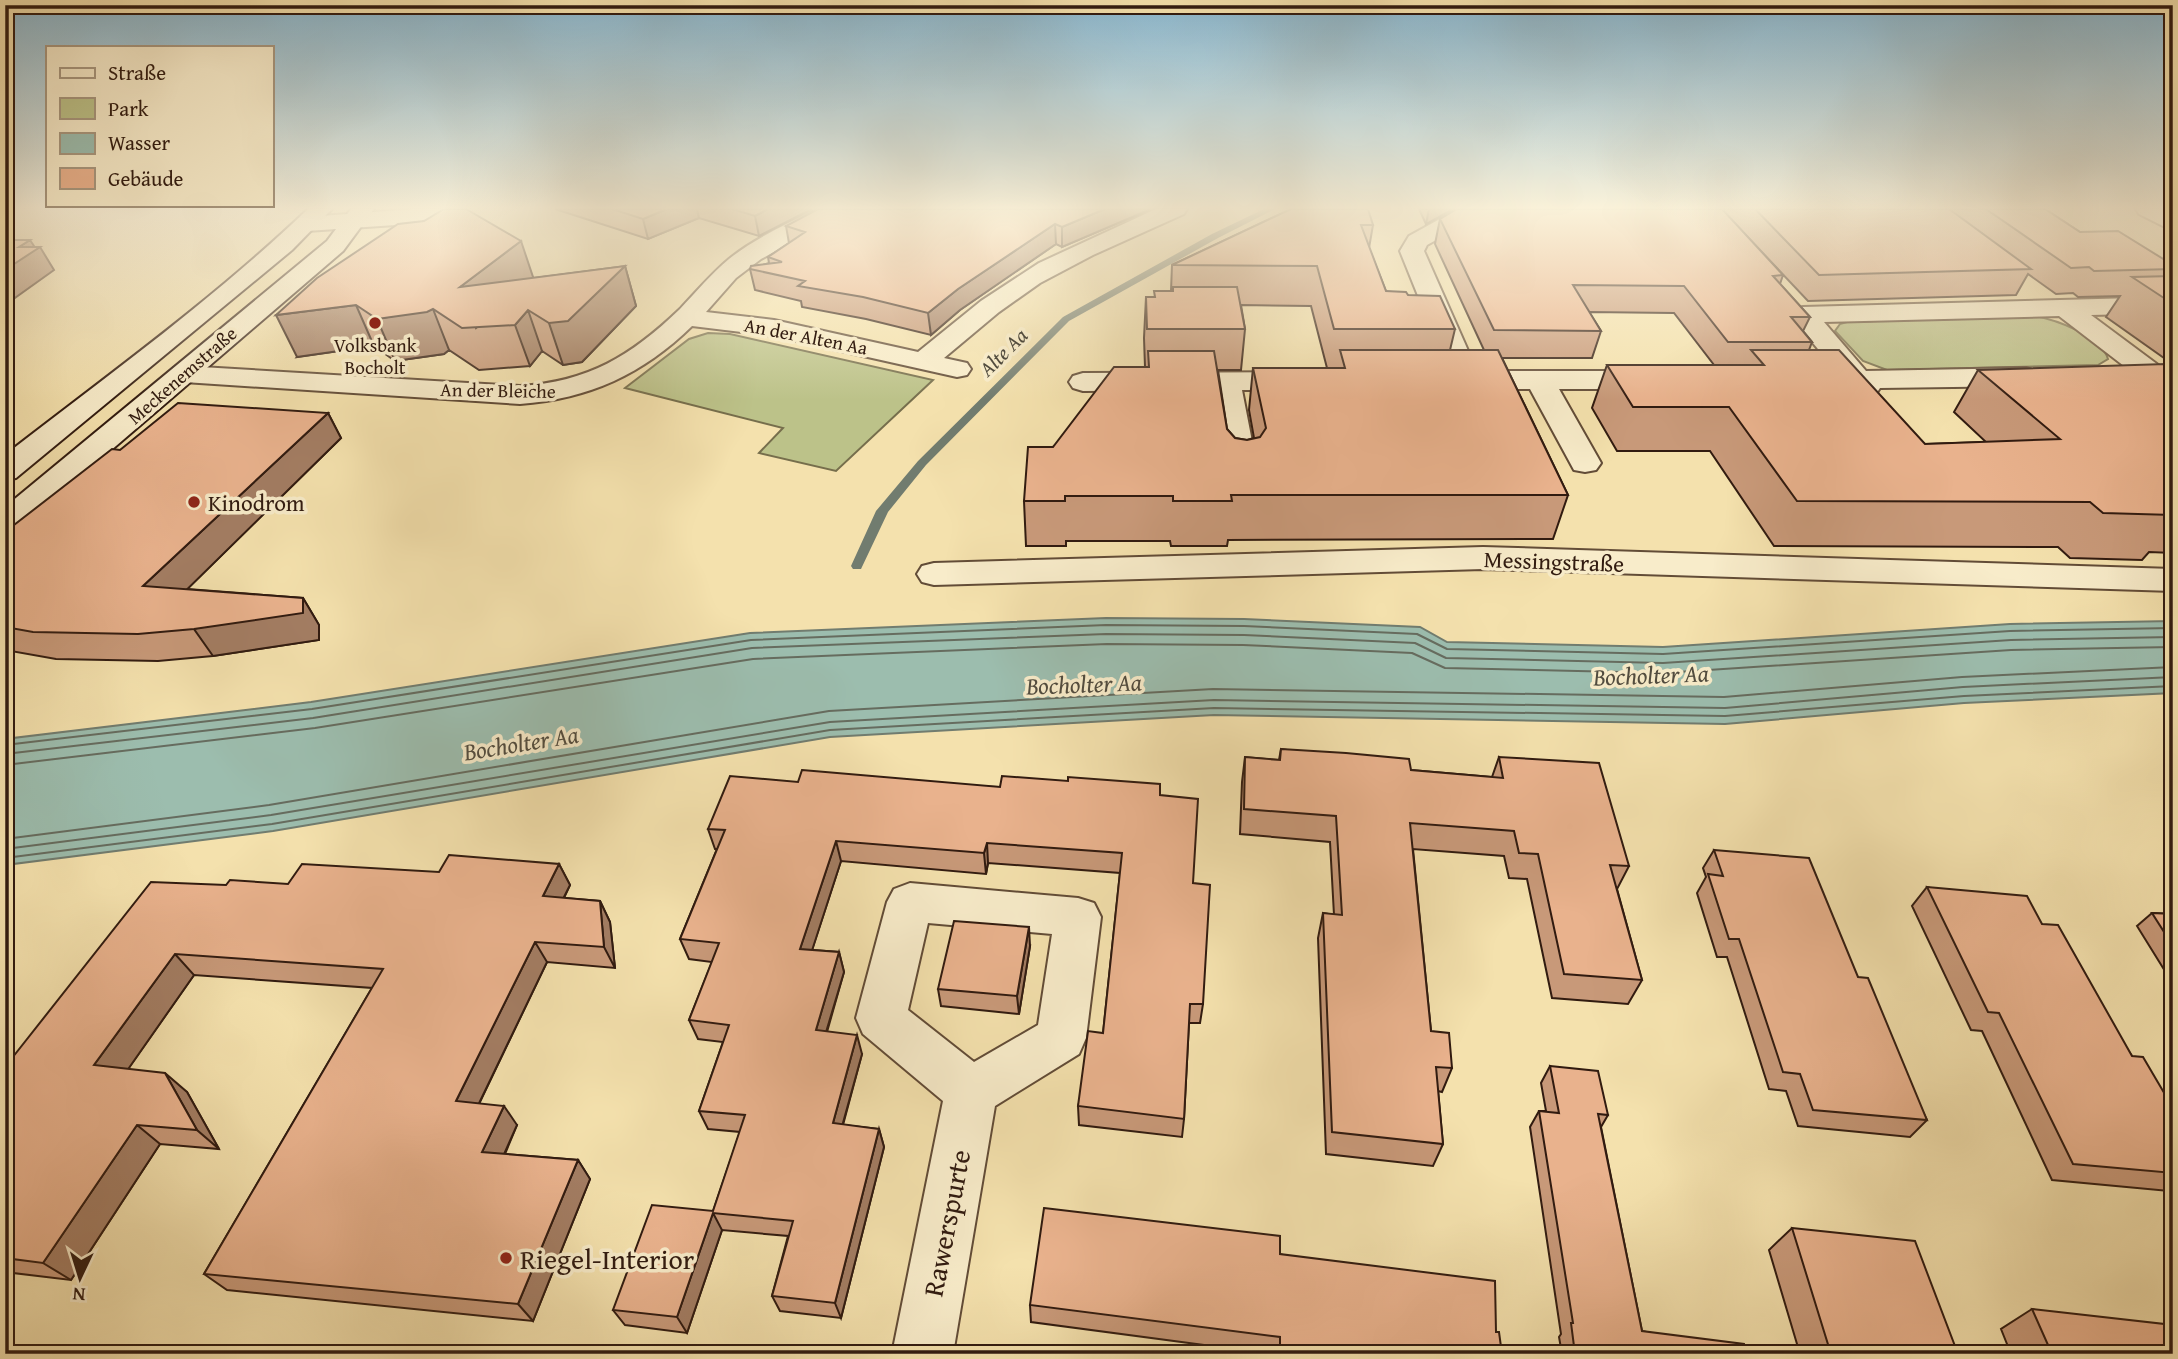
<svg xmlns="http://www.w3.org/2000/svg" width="2178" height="1359" font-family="'Gentium Book Plus',serif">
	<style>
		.green { fill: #bcc289; stroke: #766e4c; stroke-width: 2 }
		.water { fill: #9cbdae; stroke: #717c6f; stroke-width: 2 }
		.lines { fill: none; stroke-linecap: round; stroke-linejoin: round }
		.shore { stroke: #666c5f; stroke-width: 2 }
		.stream { fill: #717c6f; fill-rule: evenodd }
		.minor-casing { stroke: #624c37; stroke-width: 4 }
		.secondary-casing { stroke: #311b10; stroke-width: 4 }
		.minor { fill: #f8ecca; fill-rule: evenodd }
		.secondary { fill: #f8ecca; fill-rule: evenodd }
		.wall { fill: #c89979; stroke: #311b10; stroke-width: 2; fill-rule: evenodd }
		.shaded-wall { fill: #a37d63; stroke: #311b10; stroke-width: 2 }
		.building { fill: #e9b28d; stroke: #311b10; stroke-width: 2 }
		.poi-dot { fill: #8f2418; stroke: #f8ecca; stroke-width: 2.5 }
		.labels { text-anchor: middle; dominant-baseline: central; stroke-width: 7; stroke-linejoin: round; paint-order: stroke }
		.far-street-label { font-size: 19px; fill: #311b10; stroke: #f8ecca }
		.far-poi-label { font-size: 19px; fill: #311b10; stroke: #f8ecca }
		.far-water-label { font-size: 21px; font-style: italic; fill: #514c3f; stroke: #f8ecca }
		.poi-label { font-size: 23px; fill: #311b10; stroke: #f8ecca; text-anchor: start }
		.street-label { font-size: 23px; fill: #311b10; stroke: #f8ecca }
		.water-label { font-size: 24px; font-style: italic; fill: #514c3f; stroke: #f8ecca }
		.near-street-label { font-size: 28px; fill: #311b10; stroke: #f8ecca }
		.near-poi-label { font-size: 28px; fill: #311b10; stroke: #f8ecca; text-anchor: start }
	</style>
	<rect width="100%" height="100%" fill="#f4e1ad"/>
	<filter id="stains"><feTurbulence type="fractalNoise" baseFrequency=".00286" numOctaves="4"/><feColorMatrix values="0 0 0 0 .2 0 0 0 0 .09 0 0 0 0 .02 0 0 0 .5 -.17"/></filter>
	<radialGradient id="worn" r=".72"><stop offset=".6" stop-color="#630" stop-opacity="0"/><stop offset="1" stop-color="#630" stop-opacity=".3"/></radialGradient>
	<path class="green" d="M2035 316C2057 320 2101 336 2108 359L2098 365 1887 370 1863 361 1835 331 1840 324 1847 322Z
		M708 333 730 334 933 380 836 471 759 453 783 428 625 388 689 339Z"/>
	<path class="water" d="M1106 618 1244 619 1420 627 1447 642 1663 647 2010 624 2173 621V693L1964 703 1725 724 1214 715 830 737 273 831 5 865V739L311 702 750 633Z"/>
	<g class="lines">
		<path class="shore" d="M5 745 312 709 751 640 1106 625 1244 626 1417 634 1447 649 1663 654 2010 631 2173 628
			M5 754 313 718 752 648 1106 634 1244 635 1415 643 1446 658 1663 663 2011 640 2173 637
			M5 765 315 728 753 659 1107 644 1243 645 1412 653 1445 668 1663 673 2011 650 2173 647
			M5 839 269 805 829 711 1213 689 1724 697 1962 677 2173 667
			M5 849 271 815 830 722 1214 700 1725 708 1963 687 2173 677
			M5 858 272 824 830 730 1214 708 1725 716 1964 696 2173 686"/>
		<path class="stream" d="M1264 209H1275L1218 238 1069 321 926 465 888 512 861 569H853L851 566 876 511 918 461 1063 317 1212 234Z"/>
		<defs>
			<path id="minor" d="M414 209H459L456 214 410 224 307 231 299 229 295 224 299 219 307 217Z
				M818 209H847L844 214 761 259 736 278 706 312 774 320 918 352 981 301 1039 263 1156 209H1187L1184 214 1093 255 1040 283 999 312 944 358 967 363 971 369 967 375 957 377 774 336 692 326C643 374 589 399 520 404L184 382 174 380 170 374 174 368 184 366 520 386C588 382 631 356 680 309 696 292 711 274 729 259 755 238 787 224 818 209Z
				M1458 209H1486L1483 214 1427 245 1424 251 1477 371H1655L1665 374 1669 380 1665 386 1655 389H1559L1601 463 1596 470 1585 472 1574 470 1530 389H1460L1450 386 1446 380 1450 375 1400 251 1409 236Z
				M2136 209H2164L2173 214V231L2139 214Z
				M2173 297V313L2091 315 2173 376V399L2163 396 2059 316 1824 322 1866 371 2026 368 2036 371 2040 377 2036 383 2026 386 1880 388 1876 394C1865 397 1858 397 1851 388L1803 386 1799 380 1803 374 1836 371 1790 315 1794 309 1803 307Z
				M1305 372 1315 375 1319 381 1315 387 1305 390H1242L1258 472 1253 479 1242 481 1231 479 1226 472 1213 390 1083 391 1073 388 1069 382 1073 376 1083 373Z
				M1483 547 2173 569V591L1483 569 934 585 922 582 917 574 922 566 934 563Z
				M910 883 1078 898 1094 903 1101 917 1086 1038 1079 1054 995 1106 953 1354H892L943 1101 863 1034 856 1018 887 902 894 889ZM928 923 1052 934 1038 1025 974 1062 908 1010Z"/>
			<path id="secondary" d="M308 209H332L292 250 16 478 5 480V455C107 376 214 299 308 209Z
				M351 209H374L343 251 17 531 5 534V507L327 241Z"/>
		</defs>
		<use href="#minor" class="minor-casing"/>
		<use href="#secondary" class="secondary-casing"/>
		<use href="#minor" class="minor"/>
		<use href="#secondary" class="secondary"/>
	</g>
	<path class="wall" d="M555 209H812L759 236 699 218 648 239Z
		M1151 209 1062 247 1056 244 960 310 931 335 866 319 802 307 801 301 755 290 750 269 769 263 768 257 789 243 786 226Z
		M1291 209 1373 225 1369 248 1386 291 1408 295 1455 329 1450 350H1484L1435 244 1440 219 1457 209H2045L2080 232 2173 265V358H2164L2106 317 2120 296 2078 297 2073 293 2056 294 2028 274 2016 295 1808 301 1726 214 1783 275 1780 284 1810 317 1803 331 1812 342 1809 350 1925 444 1986 442 1954 412 1978 370 2173 369V553L2149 552 2142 560 2070 558 2058 547 1774 546 1710 451H1617L1592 408 1607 365H1714L1674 313 1589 312 1601 331 1592 358H1502L1568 495 1553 539 1228 540 1227 546H1171L1170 541H1066V546H1026L1024 501 1053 447 1145 367 1144 338 1146 297H1154L1171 291 1172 265ZM1241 305 1311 306 1327 368H1253L1249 410 1254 438 1247 440 1235 438 1227 429 1218 370H1241L1245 329Z
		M1419 209H1453L1426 224Z
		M424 221 534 278 625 266 636 306 582 362 563 365 542 351 530 366 479 370 449 350 444 354 395 361 374 346 297 357Z
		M328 413 341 438 187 589 303 598 319 625V640L213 656 158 661 56 659 5 650V532L120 450Z
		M1281 749 1411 770 1492 777 1499 757 1629 866 1617 889 1642 980 1628 1004 1552 998 1527 879 1509 878 1504 856 1413 849 1431 1031 1452 1068 1442 1092 1438 1091 1443 1144 1433 1166 1326 1154 1318 938 1323 913 1334 915 1330 842 1240 834 1242 782 1245 757 1279 760Z
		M798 782 1000 787 1160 795 1193 883 1203 1004 1200 1023H1189L1184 1119 1182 1137 1079 1125 1078 1106 1103 1033 1120 873 988 863 986 874 841 861 812 950 839 952 844 972 827 1032 862 1054 843 1125 879 1129 884 1147 841 1318 780 1311 772 1296 788 1236 722 1230 687 1333 625 1325 613 1310 713 1211 740 1132 708 1129 699 1111 723 1042 698 1039 689 1020 712 962 689 959 680 939 717 849H715L708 829Z
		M1714 850 1858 977 1927 1120 1910 1137 1798 1126 1786 1091 1769 1089 1727 957H1717L1697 893 1706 877 1703 868Z
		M559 864 570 885 564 898 600 901 610 922 615 968 547 962 479 1104 517 1125 505 1154 578 1160 590 1179 533 1321 227 1290 204 1274 372 988 194 975 128 1069 187 1092 219 1149 160 1144 71 1280 5 1272V1067L226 885 288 884Z
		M1927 887 2042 924 2132 1056 2173 1108V1188L2169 1191 2052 1180 1982 1031 1971 1030 1912 906Z
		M2152 913 2173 914V984L2137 926Z
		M1030 946 1019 1014 941 1006 938 989Z
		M1550 1066 1608 1115 1601 1127 1642 1331 1746 1354H1562L1559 1337 1561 1334 1530 1127 1539 1111H1546L1541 1083Z
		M1792 1228 1958 1354H1800L1769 1250Z
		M1280 1254 1496 1332 1502 1354H1272L1031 1322 1030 1305Z
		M2032 1309 2173 1354H2011L2001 1329Z"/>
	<path class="shaded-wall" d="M667 209H697L699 218 648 239 643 219Z
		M768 209H812L759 236 755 216Z
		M1105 209H1151L1062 247V227Z
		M1429 209H1453L1426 224Z
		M1055 224 1056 244 960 310 931 335 928 313 958 289Z
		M30 240 36 249 40 247 54 270 5 305V270L19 247Z
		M521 241 534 280 476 328 460 287Z
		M625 266 636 306 582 362 563 365 549 323Z
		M356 305 374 346 297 357 276 315Z
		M433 309 449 350 444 354 395 361 377 319Z
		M528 310 542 351 530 366 515 325Z
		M328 413 341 438 163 613 143 586Z
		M303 598 319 625V640L213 656 194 629Z
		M836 841 841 861 806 969 800 949Z
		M987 843 988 863 986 874 984 853Z
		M559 864 570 885 554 917 543 896Z
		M600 901 610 922 615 968 604 947Z
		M1029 927 1030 946 1019 1014 1017 996Z
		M535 942 547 962 471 1120 456 1101Z
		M839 952 844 972 821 1049 816 1030Z
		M175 954 194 975 117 1085 94 1065Z
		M857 1035 862 1054 838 1141 833 1123Z
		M165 1073 187 1092 219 1149 197 1130Z
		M504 1106 517 1125 497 1170 482 1152Z
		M137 1125 160 1144 71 1280 43 1263Z
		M879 1129 884 1147 841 1318 835 1303Z
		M578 1160 590 1179 533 1321 518 1304Z
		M713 1213 722 1230 687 1333 677 1317Z"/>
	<path class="building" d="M444 209H466L521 241 460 287 625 266 568 321 549 323 528 310 515 325 462 328 433 309 427 312 377 319 356 305 276 315 317 278 398 224 424 221Z
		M612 209H667L643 219Z
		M732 209H768L755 216Z
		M818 209H1105L1062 227 1055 224 958 289 928 313 863 297 798 286 805 281 750 269 751 266 782 262 768 257 805 232 786 226Z
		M1291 209H1368L1373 225H1361L1386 291 1406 292 1408 295 1440 296 1455 329H1334L1317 266 1172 265Z
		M1457 209H1722L1783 275 1773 276 1810 317H1791L1812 342H1728L1684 286 1573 285 1601 331 1494 330 1440 219Z
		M1755 209H1949L2031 269 1819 275Z
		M1986 209H2045L2080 232 2118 231 2173 265V269L2094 271 2089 267 2071 268Z
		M5 240H30L19 247H40L5 270Z
		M2173 276V304L2132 277Z
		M1173 287H1237L1245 329H1147L1146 297H1155L1154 291H1173Z
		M1340 350H1498L1568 495H1231L1232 501H1173V496H1065V501H1024L1028 447H1053L1114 367H1149L1148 351H1214L1227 429 1235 438 1247 440 1260 437 1266 428 1253 368H1345Z
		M1751 350H1839L1925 444 2060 439 1978 370 2166 364 2173 369V506H2166L2173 511V515L2103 513 2090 502 1797 501 1729 407H1633L1607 365H1764Z
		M178 403 328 413 143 586 303 598V613L194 629 138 634 33 632 5 627V532L112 449 120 450Z
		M1281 749 1346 753 1409 759 1411 770 1503 778 1499 757 1599 763 1629 866 1610 865 1642 980 1564 974 1538 854 1519 853 1514 831 1410 823 1431 1031 1449 1033 1452 1068 1436 1067 1443 1144 1332 1132 1323 913 1342 915 1336 816 1244 809 1245 757 1280 760Z
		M802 770 1000 787 1002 776 1068 781V777L1160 784V795L1198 799 1193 883 1210 885 1203 1004H1190L1184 1119 1078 1106 1088 1031 1103 1033 1122 853 987 843 984 853 836 841 800 949 839 952 816 1030 857 1035 833 1123 879 1129 835 1303 772 1296 793 1221 713 1213 677 1317 613 1310 652 1205 713 1211 745 1115 699 1111 729 1025 689 1020 719 943 680 939 725 830 708 829 730 776 798 782Z
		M1714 850 1809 858 1858 977 1868 978 1927 1120 1813 1110 1800 1074 1783 1072 1739 939H1729L1708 874 1723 876Z
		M449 855 559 864 543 896 600 901 604 947 535 942 456 1101 504 1106 482 1152 578 1160 518 1304 204 1274 383 969 175 954 94 1065 165 1073 197 1130 137 1125 43 1263 5 1258V1067L151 882 226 885 230 880 288 884 302 864 439 872Z
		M1927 887 2027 896 2042 924 2058 925 2132 1056 2143 1057 2173 1108V1137H2172L2173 1139V1173L2073 1164 1999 1013 1988 1012Z
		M2152 913 2173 914V946Z
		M954 921 1029 927 1017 996 938 989Z
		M1550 1066 1598 1071 1608 1115 1598 1114 1642 1331 1744 1344 1746 1354H1575L1571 1323H1573L1539 1111 1559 1113Z
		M1044 1208 1280 1236V1254L1495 1281 1496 1332H1499L1502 1354H1280V1337L1030 1305Z
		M1792 1228 1915 1241 1958 1354H1831Z
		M2032 1309 2173 1325V1354H2052Z"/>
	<linearGradient id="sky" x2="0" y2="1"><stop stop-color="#89b8d1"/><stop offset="0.52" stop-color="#faf2da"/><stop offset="1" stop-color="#faf2da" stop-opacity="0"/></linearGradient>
	<rect width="2178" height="400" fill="url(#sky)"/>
	<g class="poi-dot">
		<circle cx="375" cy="323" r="7"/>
		<circle cx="194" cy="502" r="7"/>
		<circle cx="506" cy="1258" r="7"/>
	</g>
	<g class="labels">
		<g class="far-street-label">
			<text transform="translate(806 336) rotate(11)">An der Alten Aa</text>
			<text transform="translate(182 375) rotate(-41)">Meckenemstraße</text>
			<text transform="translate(498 390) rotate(1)">An der Bleiche</text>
		</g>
		<g class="far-poi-label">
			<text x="375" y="345">Volksbank<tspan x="375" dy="22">Bocholt</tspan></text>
		</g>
		<g class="far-water-label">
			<text transform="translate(1003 352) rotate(-45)">Alte Aa</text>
		</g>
		<g class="poi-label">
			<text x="208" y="502">Kinodrom</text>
		</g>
		<g class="street-label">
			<text transform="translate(1554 561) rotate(2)">Messingstraße</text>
		</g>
		<g class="water-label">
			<text transform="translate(1651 675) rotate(-2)">Bocholter Aa</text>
			<text transform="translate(1084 684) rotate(-2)">Bocholter Aa</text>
			<text transform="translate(521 743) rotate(-9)">Bocholter Aa</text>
		</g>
		<g class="near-street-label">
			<text transform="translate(946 1223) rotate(-79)">Rawerspurte</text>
		</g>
		<g class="near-poi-label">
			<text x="520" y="1258">Riegel-Interior</text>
		</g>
	</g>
	<rect width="2178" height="1359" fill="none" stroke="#f4e1ad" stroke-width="28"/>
	<rect x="7" y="7" width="2164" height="1345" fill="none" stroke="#311b10" stroke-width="3.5"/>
	<rect x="14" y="14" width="2150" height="1331" fill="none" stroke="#311b10" stroke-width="2"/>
	<rect x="46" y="46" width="228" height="161" fill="#f8ecca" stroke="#a89880" stroke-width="2"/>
	<rect x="60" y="68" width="35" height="10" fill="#f8ecca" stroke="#a89880" stroke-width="2"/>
	<text x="108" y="80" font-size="21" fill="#311b10">Straße</text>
	<rect x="60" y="98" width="35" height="21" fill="#bcc289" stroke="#a89880" stroke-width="2"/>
	<text x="108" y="116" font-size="21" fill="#311b10">Park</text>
	<rect x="60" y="133" width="35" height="21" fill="#9cbdae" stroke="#a89880" stroke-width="2"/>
	<text x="108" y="150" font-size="21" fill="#311b10">Wasser</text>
	<rect x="60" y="168" width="35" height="21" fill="#e9b28d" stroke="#a89880" stroke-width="2"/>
	<text x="108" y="186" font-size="21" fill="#311b10">Gebäude</text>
	<g transform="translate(80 1278) rotate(184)" stroke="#f8ecca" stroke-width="5" paint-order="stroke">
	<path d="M0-5L12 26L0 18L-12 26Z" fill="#311b10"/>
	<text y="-10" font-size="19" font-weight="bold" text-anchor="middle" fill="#311b10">N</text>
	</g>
	<rect width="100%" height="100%" filter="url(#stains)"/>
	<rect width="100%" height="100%" fill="url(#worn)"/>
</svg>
